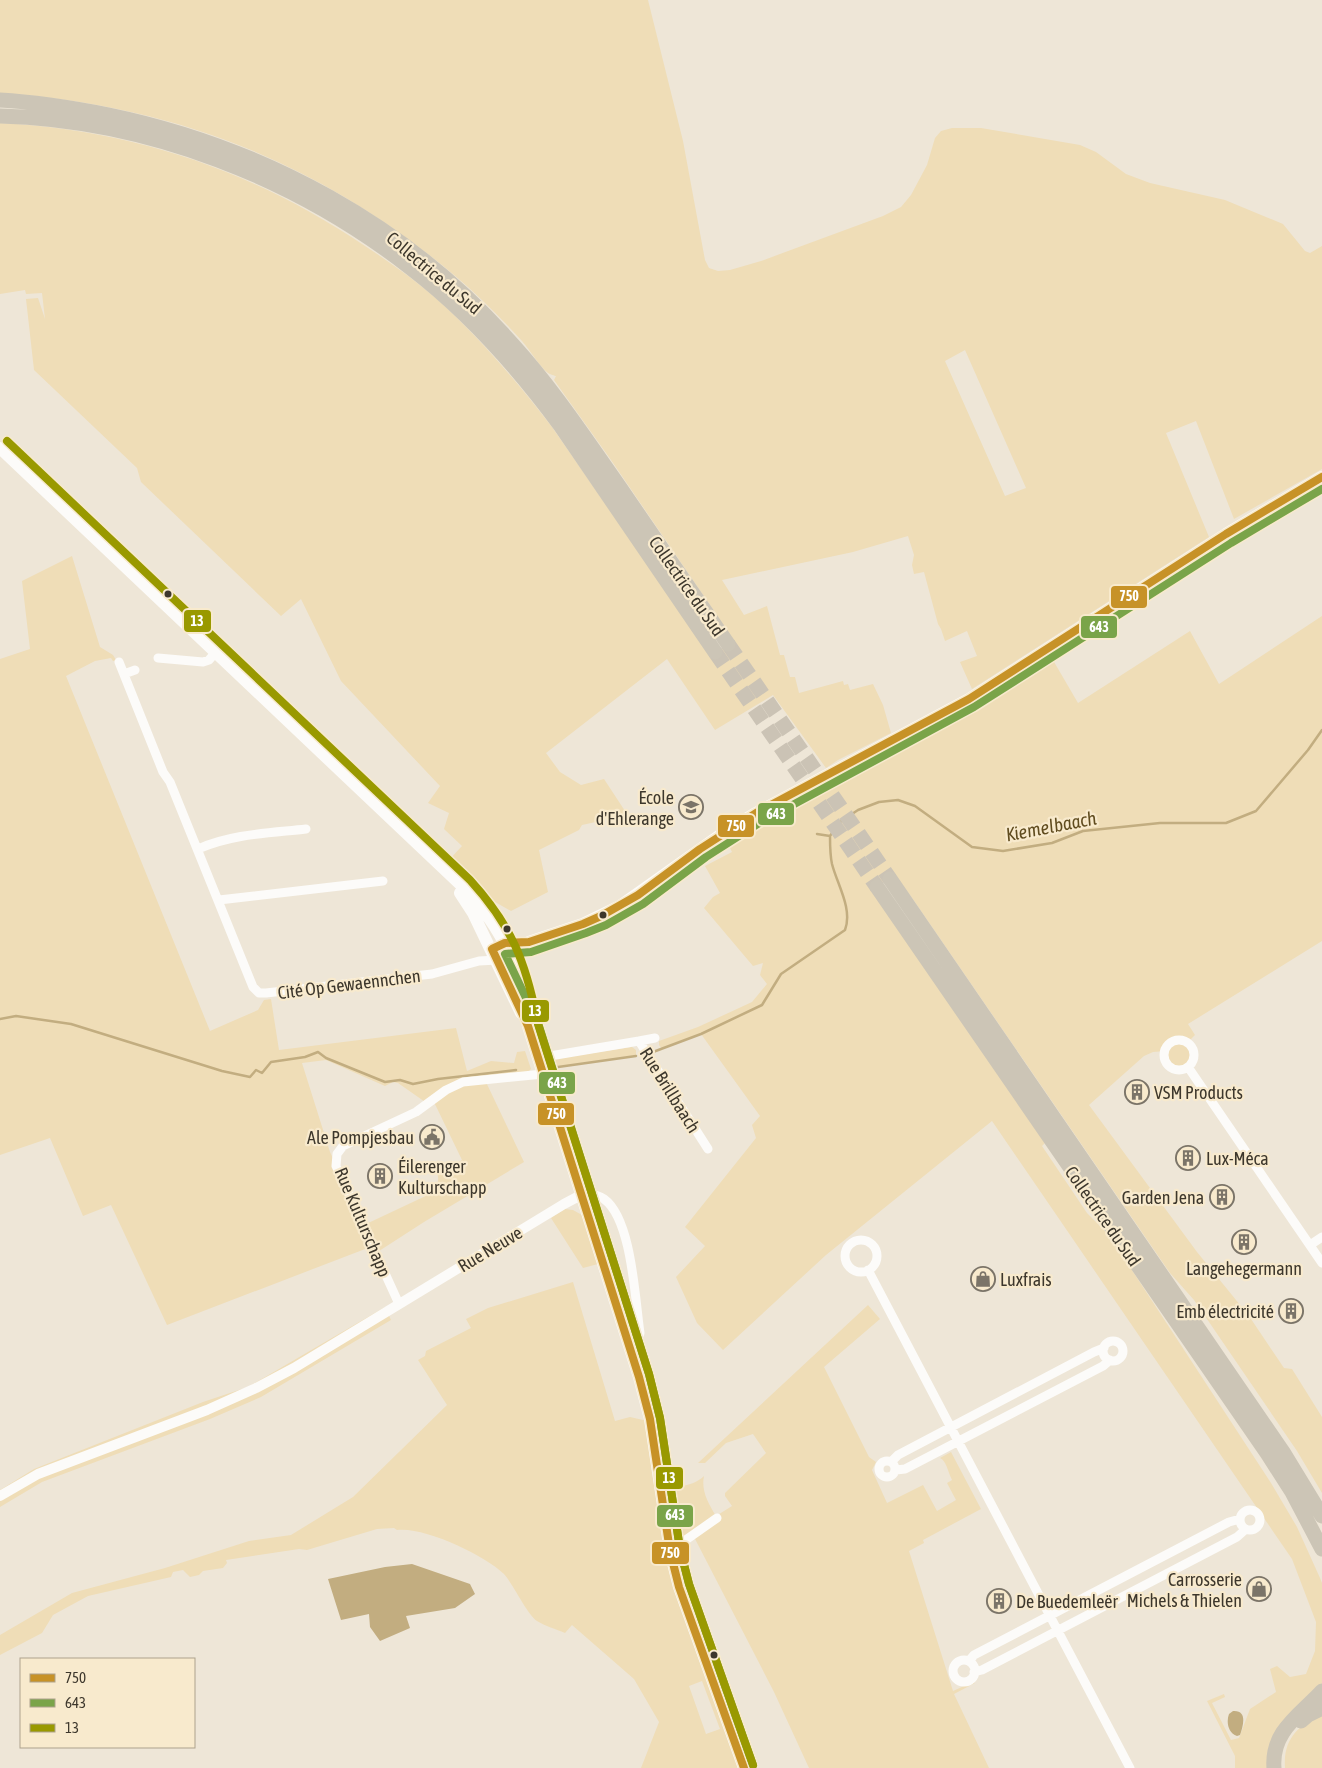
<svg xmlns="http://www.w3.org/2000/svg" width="1322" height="1768" font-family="'Asap Condensed',sans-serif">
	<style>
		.green { fill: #efddb7; fill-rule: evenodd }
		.water { fill: #c2ad80 }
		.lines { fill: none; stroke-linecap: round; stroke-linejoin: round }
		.stream { stroke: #c2ad80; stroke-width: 2.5 }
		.motorway-tunnel { stroke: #cbc3b5; stroke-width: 15; stroke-dasharray: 15 8; stroke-linecap: butt }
		.minor { stroke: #fcfbf9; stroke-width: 9 }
		.tertiary { stroke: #fcfbf9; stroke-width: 10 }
		.secondary { stroke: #fcfbf9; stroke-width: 12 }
		.motorway { stroke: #ccc5b6; stroke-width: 15 }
		.bus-1-casing { stroke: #f8eacd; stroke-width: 11 }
		.bus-2-casing { stroke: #f8eacd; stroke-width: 11 }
		.bus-3-casing { stroke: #f8eacd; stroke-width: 11 }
		.bus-1 { stroke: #c79227; stroke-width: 8 }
		.bus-2 { stroke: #7aa449; stroke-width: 8 }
		.bus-3 { stroke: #990; stroke-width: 8 }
		.bus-dot { fill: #3d372c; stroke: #f8eacd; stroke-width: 2 }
		.labels { text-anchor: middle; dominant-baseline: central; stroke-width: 4.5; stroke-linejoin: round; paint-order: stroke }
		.street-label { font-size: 18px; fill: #3d372c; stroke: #f8eacd }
		.poi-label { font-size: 18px; fill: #3d372c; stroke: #f8eacd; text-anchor: end }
		.water-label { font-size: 19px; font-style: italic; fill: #604c1f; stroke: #f8eacd }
		.line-badge { stroke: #f8eacd; stroke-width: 2 }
		.badge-label { font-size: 14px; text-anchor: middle; font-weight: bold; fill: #fff }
	</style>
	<rect width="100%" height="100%" fill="#eee6d7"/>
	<path class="green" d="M0 0H648L683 141 705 260 709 268 718 271 730 270 761 261 883 216 901 207 911 195 927 165 935 138 941 131 952 128H981L1080 145 1096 152 1126 174 1150 183 1225 200 1283 224 1305 251 1310 253 1322 246V469L1234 519 1196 421 1166 433 1209 537 972 689 960 662 977 656 967 631 945 641 941 629 938 624 924 572 914 574 912 565 914 555 908 536 853 552 722 580 744 615 767 606 780 655H784L790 677H795L799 693 843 681 844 685 848 684 850 690 873 684 883 705 891 733 838 760 826 768 773 695 715 730 667 659 546 753 560 772 581 785 604 779 627 814 608 820 606 815 600 817V821L582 825 579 830 539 850 548 892 511 911 467 886 448 861 462 846 444 829 449 813 428 803 440 786 341 681 301 599 281 616 141 482 137 468 34 370 26 299 38 298 45 319 42 293 26 294 25 290 0 294V123C134 130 254 171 365 246 391 263 415 280 438 300 480 338 517 382 552 427L711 656 733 642 716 614 611 460 554 380 556 376C555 376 550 374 548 373 539 366 530 350 522 341 501 318 478 295 454 275 320 163 175 105 0 93ZM965 350 1026 488 1005 496 945 361Z
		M72 556 100 647 113 655 116 660 113 661 111 658 95 661 66 676 210 1031 258 1010 264 1000 271 999 279 1050 456 1028 467 1071 491 1061 514 1063 517 1052 525 1051 531 1069 524 1076 485 1080 524 1162 424 1222 376 1253 373 1246 167 1325 111 1205 83 1216 50 1138 0 1155V659L30 649 22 581ZM326 1060 385 1086 393 1082 398 1083 428 1104 433 1100 462 1160 437 1173C440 1180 437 1187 432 1193L364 1225 330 1152 302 1063Z
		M1322 616V941L1188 1024 1195 1035 1187 1043C1212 1065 1163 1086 1165 1051L1153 1052 1144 1056 1089 1105 1197 1252 1249 1316 1284 1368 1292 1369 1322 1417V1493L1297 1451 1194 1300 1170 1273 910 895 894 875 873 889 1045 1143 1042 1146 1087 1213 1109 1235 1271 1483 1297 1527 1320 1578 1322 1583V1683L1269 1768H1235V1756L1207 1701 1224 1694 1225 1697 1212 1703 1231 1740 1239 1738 1250 1709 1276 1692 1270 1669 1277 1666 1290 1677 1306 1674 1315 1651 1316 1622 1292 1559 992 1121 826 1255 723 1350 697 1323 676 1277 705 1246 685 1227 756 1138 752 1125 760 1116 701 1034 662 1049 659 1045V1041L698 1027 752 1002 767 984 760 975 763 963 753 966 704 908 713 897 720 893 705 866 732 852 728 844 738 838 737 834 749 828 751 822 903 742 970 705 1050 655 1078 703 1190 631 1219 684Z
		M632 1047 636 1050V1056L551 1068 548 1060Z
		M565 1209 573 1210 582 1215 598 1264 583 1268 551 1218Z
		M573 1282 615 1421 630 1417 643 1420 656 1418 666 1483C678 1489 695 1485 704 1476 701 1491 708 1503 716 1516L732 1506 725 1496V1493L766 1453 753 1434 726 1443 705 1463H698L868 1305 880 1319 824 1367 869 1457 876 1462 872 1470 887 1503 923 1485 937 1511 956 1500 947 1483 952 1480C948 1472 946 1460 940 1458L951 1452 981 1509 923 1540 924 1543 909 1551 953 1691 973 1682 975 1683 954 1694 989 1768H809L774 1692 693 1535 671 1551 744 1768H641L659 1722 634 1679 572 1625 565 1633C556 1629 545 1626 537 1621 527 1614 513 1584 504 1574 485 1555 423 1526 397 1530L394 1528 377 1529 307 1550 299 1549 226 1560 227 1563 223 1568 203 1571 199 1575 190 1577 183 1570 173 1572 171 1577 88 1596 53 1615 42 1633 0 1655V1635L72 1593 165 1568 249 1541 291 1535 353 1497 447 1405 418 1360 425 1356 426 1351 471 1328 466 1319 488 1308ZM702 1681 720 1729 706 1734 689 1686Z
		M385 1307 391 1320 261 1397 210 1419 42 1482 0 1507V1490L34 1469 203 1402 248 1387Z
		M1322 1712V1768H1285C1283 1737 1299 1727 1322 1712Z"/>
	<path class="water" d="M412 1564 470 1584 475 1594 455 1608 406 1616 410 1628 380 1641 370 1627 369 1614 341 1620 328 1579 385 1567Z
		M1233 1711C1248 1710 1243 1726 1240 1735L1237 1736C1228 1733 1226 1722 1229 1714Z"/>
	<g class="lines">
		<path class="stream" d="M817 834 830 836
			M0 1019 16 1016 71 1024 222 1071 250 1077 256 1070 262 1073 271 1062 305 1057 318 1052 326 1058 385 1082 400 1080 413 1084 438 1079 516 1070
			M653 1052 701 1034 762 1005 781 974 845 930C853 909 837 884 832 864 830 855 830 845 830 836L840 822 858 810 879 802 898 800 915 806 972 847 1003 851 1052 843 1083 831 1160 823H1226L1256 811 1308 750 1322 730
			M551 1068 636 1056"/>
		<path class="motorway-tunnel" d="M728 644 890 879
			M715 652 877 887"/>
		<path class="minor" d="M158 658 203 662 209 660 215 653
			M119 662 163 772 170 782 253 987 259 993H266L432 974 479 961 497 960
			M124 674 135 670
			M198 849C231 834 270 833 306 829
			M219 900 383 881
			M1164 1055a15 15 0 1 1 30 0a15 15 0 1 1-30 0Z
			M639 1041 655 1038
			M538 1058 639 1041 708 1149
			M1188 1067 1322 1263
			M581 1195C589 1194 597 1194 604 1199 632 1219 635 1300 640 1333L637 1341 630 1349
			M845 1256a16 16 0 1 1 32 0a16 16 0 1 1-32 0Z
			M1310 1245 1322 1237
			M868 1270 1130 1768
			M399 1304 336 1166 337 1154 343 1146 416 1112 446 1090 463 1082 543 1074
			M637 1341 645 1358
			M1103 1351a10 10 0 1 1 20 0a10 10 0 1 1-20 0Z
			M879 1469a8 8 0 1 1 16 0a8 8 0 1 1-16 0Z
			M891 1462 898 1455 1094 1352 1104 1348
			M896 1470 905 1469 1103 1366 1110 1360
			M1240 1520a10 10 0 1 1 20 0a10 10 0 1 1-20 0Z
			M670 1551 717 1518
			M953 1671a11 11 0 1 1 22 0a11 11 0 1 1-22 0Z
			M969 1661 974 1655 1229 1522 1240 1519
			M974 1672 982 1670 1237 1537 1246 1529"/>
		<path class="tertiary" d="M0 1496 38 1474 207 1410 256 1388 294 1368 564 1204 581 1195"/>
		<path class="secondary" d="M0 448 463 887C507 933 517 965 528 1026L639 1377 650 1419 670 1551 679 1587 744 1768
			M460 893 473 913 521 1013
			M497 960 510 955 529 942 583 924 620 906 726 831 756 813 969 699 1226 534 1322 477"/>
		<path class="motorway" d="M0 100C36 102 73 108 109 115 263 147 409 226 513 345 553 389 585 438 619 486 655 539 691 591 728 644
			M0 116C148 120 296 178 412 269 469 313 518 368 560 425L715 652
			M890 879 1283 1452 1322 1516
			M877 887 1267 1453 1292 1492 1322 1549
			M1301 1721 1308 1715 1322 1708
			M1274 1768C1271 1731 1300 1715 1322 1691"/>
		<defs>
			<path id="bus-1" d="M744 1768 679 1587 670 1551 650 1419 639 1377 528 1026 492 949 505 943 529 942 583 924 601 916 638 895 700 849 756 813 969 699 1226 534 1322 477"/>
			<path id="bus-2" d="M753 1765 689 1584 680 1549 660 1418 649 1374 538 1023 505 954 531 952 586 933 606 925 643 904 706 857 761 822 974 707 1231 543 1322 489"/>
			<path id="bus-3" d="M7 441 470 880C512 926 526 962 538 1024L649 1374 660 1418 680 1549 689 1584 753 1765"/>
		</defs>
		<use href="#bus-1" class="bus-1-casing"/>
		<use href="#bus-2" class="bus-2-casing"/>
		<use href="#bus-3" class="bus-3-casing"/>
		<use href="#bus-1" class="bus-1"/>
		<use href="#bus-2" class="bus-2"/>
		<use href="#bus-3" class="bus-3"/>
	</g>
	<defs>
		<symbol id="school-ring" viewBox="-11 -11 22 22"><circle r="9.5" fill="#f8eacd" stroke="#7b7468" stroke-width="1.5"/><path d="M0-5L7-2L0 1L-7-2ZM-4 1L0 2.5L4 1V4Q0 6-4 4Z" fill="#7b7468"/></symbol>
		<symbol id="building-ring" viewBox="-11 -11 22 22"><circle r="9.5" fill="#f8eacd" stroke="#7b7468" stroke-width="1.5"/><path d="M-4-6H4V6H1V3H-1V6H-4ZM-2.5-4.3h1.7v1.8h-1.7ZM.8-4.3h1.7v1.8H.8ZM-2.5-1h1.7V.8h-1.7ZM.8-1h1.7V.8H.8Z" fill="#7b7468"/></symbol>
		<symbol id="civic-ring" viewBox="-11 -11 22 22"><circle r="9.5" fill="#f8eacd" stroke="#7b7468" stroke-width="1.5"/><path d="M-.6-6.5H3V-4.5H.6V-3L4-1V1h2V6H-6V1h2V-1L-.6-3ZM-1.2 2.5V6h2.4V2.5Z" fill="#7b7468"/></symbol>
		<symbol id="shop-ring" viewBox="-11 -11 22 22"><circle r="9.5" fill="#f8eacd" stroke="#7b7468" stroke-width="1.5"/><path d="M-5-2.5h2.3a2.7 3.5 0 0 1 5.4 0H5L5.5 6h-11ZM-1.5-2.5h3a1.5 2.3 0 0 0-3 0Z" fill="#7b7468"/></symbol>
	</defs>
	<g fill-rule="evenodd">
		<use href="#school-ring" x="677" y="793" width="28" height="28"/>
		<use href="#building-ring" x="1123" y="1078" width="28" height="28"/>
		<use href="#civic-ring" x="418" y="1123" width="28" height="28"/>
		<use href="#building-ring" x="1174" y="1144" width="28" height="28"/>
		<use href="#building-ring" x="366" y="1162" width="28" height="28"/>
		<use href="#building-ring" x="1208" y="1183" width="28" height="28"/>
		<use href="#building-ring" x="1230" y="1228" width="28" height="28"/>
		<use href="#shop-ring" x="969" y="1265" width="28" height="28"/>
		<use href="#building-ring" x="1277" y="1297" width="28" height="28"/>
		<use href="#shop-ring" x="1245" y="1575" width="28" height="28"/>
		<use href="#building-ring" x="985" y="1587" width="28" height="28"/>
	</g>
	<g class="bus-dot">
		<circle cx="168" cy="594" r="4.5"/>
		<circle cx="603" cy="915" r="4.5"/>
		<circle cx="507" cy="929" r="4.5"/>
		<circle cx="714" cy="1655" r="4.5"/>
	</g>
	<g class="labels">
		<g class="street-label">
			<text transform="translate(434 273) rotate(40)">Collectrice du Sud</text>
			<text transform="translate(687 586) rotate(55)">Collectrice du Sud</text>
			<text transform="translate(349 984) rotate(-7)">Cité Op Gewaennchen</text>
			<text transform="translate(670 1090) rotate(58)">Rue Brillbaach</text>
			<text transform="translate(1103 1216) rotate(55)">Collectrice du Sud</text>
			<text transform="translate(363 1222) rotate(67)">Rue Kulturschapp</text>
			<text transform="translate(490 1249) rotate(-31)">Rue Neuve</text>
		</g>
		<g class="poi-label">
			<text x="674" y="797">École<tspan x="674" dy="21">d'Ehlerange</tspan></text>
			<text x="1154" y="1092" text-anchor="start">VSM Products</text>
			<text x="414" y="1137">Ale Pompjesbau</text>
			<text x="1206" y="1158" text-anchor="start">Lux-Méca</text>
			<text x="398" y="1166" text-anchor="start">Éilerenger<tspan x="398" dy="21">Kulturschapp</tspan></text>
			<text x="1204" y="1197">Garden Jena</text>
			<text x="1244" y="1268" text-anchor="middle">Langehegermann</text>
			<text x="1000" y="1279" text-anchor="start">Luxfrais</text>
			<text x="1274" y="1311">Emb électricité</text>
			<text x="1242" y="1579">Carrosserie<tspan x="1242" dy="21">Michels &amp; Thielen</tspan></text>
			<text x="1016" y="1601" text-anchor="start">De Buedemleër</text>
		</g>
		<g class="water-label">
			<text transform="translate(1051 826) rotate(-11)">Kiemelbaach</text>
		</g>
	</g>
	<g class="line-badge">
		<rect x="1110" y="585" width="38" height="24" rx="5" fill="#c79227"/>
		<rect x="183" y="609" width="29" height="24" rx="5" fill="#990"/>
		<rect x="1080" y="615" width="38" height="24" rx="5" fill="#7aa449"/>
		<rect x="757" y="802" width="38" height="24" rx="5" fill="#7aa449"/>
		<rect x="717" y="814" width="38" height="24" rx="5" fill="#c79227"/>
		<rect x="521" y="999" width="29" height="24" rx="5" fill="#990"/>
		<rect x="538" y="1071" width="38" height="24" rx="5" fill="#7aa449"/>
		<rect x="537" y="1102" width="38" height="24" rx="5" fill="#c79227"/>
		<rect x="655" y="1466" width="29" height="24" rx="5" fill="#990"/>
		<rect x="656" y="1504" width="38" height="24" rx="5" fill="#7aa449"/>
		<rect x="651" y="1541" width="39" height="24" rx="5" fill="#c79227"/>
	</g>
	<g class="badge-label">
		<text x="1129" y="601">750</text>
		<text x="197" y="626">13</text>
		<text x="1099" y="632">643</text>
		<text x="776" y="819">643</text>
		<text x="736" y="831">750</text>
		<text x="535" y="1016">13</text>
		<text x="557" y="1088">643</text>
		<text x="556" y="1119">750</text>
		<text x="669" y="1483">13</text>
		<text x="675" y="1520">643</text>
		<text x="670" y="1558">750</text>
	</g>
	<rect x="20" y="1658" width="175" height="90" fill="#f8eacd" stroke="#ada28d"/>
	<rect x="30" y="1674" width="25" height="8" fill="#c79227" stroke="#ada28d"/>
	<text x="65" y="1683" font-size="15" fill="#3d372c">750</text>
	<rect x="30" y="1699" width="25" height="8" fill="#7aa449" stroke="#ada28d"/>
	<text x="65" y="1708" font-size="15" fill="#3d372c">643</text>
	<rect x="30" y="1724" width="25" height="8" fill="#999900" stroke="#ada28d"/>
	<text x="65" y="1733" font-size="15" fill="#3d372c">13</text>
</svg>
